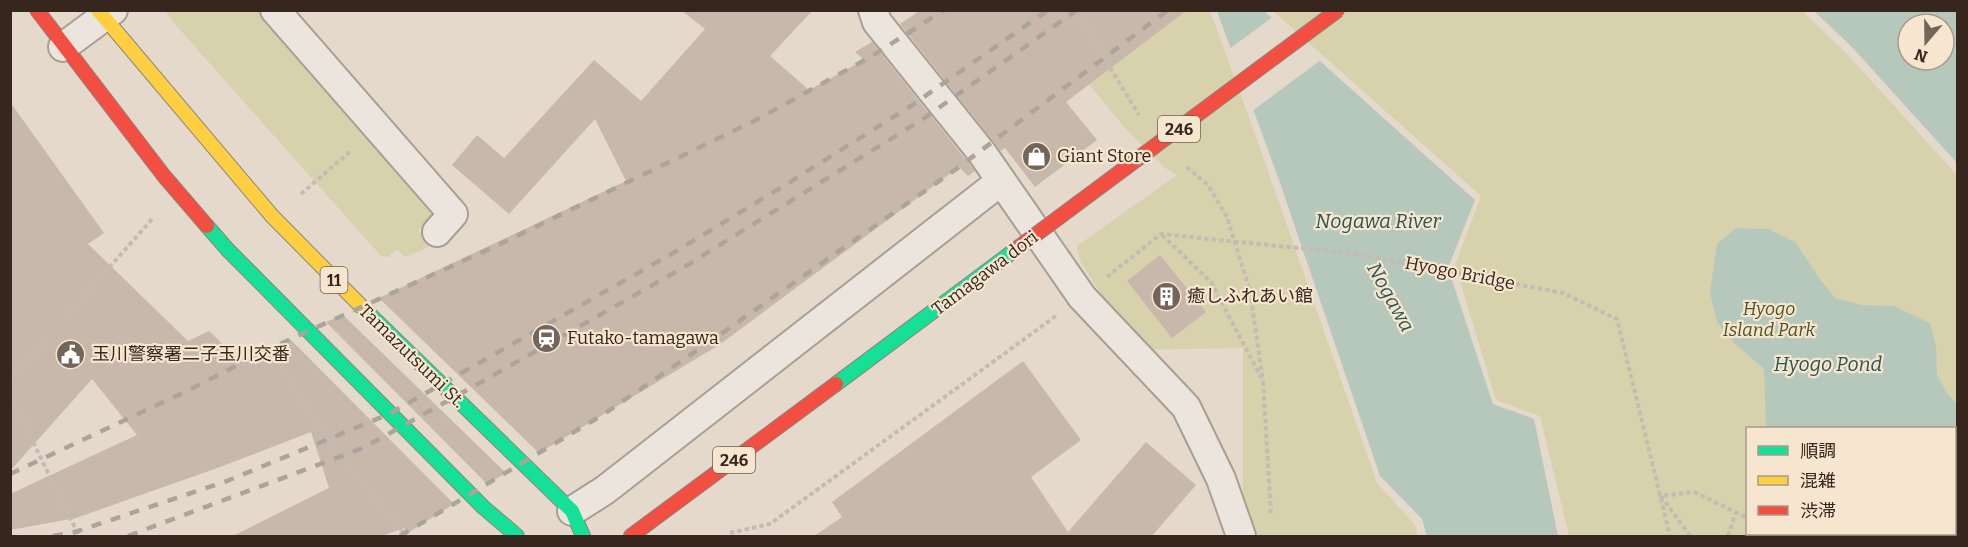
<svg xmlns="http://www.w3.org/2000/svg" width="1968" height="547" font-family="Bitter,'Noto Sans JP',serif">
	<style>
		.green { fill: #d7d2ac; fill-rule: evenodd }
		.water { fill: #b6c8bb; fill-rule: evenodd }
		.pier { fill: #e4d9ca }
		.building { fill: #c8b7ab }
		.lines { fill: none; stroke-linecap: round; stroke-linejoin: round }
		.street-casing { stroke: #a99e94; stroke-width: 32 }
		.fast-casing { stroke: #8e847b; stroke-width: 16 }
		.slow-casing { stroke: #8e847b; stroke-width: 16 }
		.jam-casing { stroke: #8e847b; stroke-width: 16 }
		.path { stroke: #c4bcb3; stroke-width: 4; stroke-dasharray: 4.5 3; stroke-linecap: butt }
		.street { stroke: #ece5dd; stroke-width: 28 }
		.fast { stroke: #16e098; stroke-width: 14 }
		.slow { stroke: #ffcf43; stroke-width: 14 }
		.jam { stroke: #f24e42; stroke-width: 14 }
		.rail { stroke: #aba49d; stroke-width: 4.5; stroke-dasharray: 10 10; stroke-linecap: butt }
		.jam-bridge-casing { stroke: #8e847b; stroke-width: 16; stroke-linecap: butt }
		.jam-bridge { stroke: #f24e42; stroke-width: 14 }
		.labels { text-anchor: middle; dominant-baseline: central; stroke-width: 4.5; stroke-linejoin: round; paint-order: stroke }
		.shield { fill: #f6e6d0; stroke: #706053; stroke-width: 1.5 }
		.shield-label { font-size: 16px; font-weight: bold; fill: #37261d }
		.poi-label { font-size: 18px; fill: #37261d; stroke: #f6e6d0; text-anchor: start }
		.street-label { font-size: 18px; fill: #37261d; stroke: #f6e6d0 }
		.park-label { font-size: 18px; font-style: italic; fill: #4d5323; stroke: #f6e6d0 }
		.water-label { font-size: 20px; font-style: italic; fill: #2c574f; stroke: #f6e6d0 }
	</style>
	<rect width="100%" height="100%" fill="#e4d9ca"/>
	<path class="green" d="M165 11H260L437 214 418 230 433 245 405 257 397 249 388 257 381 256 173 22Z
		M1029 11H1210L1254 131 1377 483 1415 525 1418 536H1246L1243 531V348L1137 350 1080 261 1077 246 1177 175 1182 178 1165 168 1124 127Z
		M1273 11H1802L1846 53 1957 175V536H1569L1540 416 1496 400 1455 265 1481 196ZM1748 428H1954V534H1748Z"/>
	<path class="water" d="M1217 11H1264L1475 200 1448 268 1493 404 1534 419 1558 536H1427L1422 519 1380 476 1278 177Z
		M1814 11H1957V163L1851 46ZM1908 24H1944V60H1908Z
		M1736 228 1769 229 1795 242 1820 279 1835 298 1861 305 1894 306 1930 323 1936 347 1937 375 1947 393 1957 404V536H1925L1919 534H1954V428H1766L1764 369 1734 343 1717 322 1710 292 1717 244Z"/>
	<path class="pier" d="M1274 16 1322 59 1251 112 1228 50Z"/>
	<path class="building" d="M681 10H813L770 56 809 90 864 60 855 52 872 42 975 171 968 176 959 167 719 345 539 453 379 298 626 181 595 119 509 214 452 165 477 135 504 158 594 60 641 101 705 29Z
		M921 10H1187L1066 102 1097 140 1035 187 1005 148 1001 151 900 24Z
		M10 102 104 233 88 244 188 341 209 331 242 362 290 339 454 504 406 534 404 528 379 537H231L329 488 311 432 220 467 76 518 10 530V494L137 435 92 379 10 471Z
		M1160 255 1206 312 1172 338 1127 281Z
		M343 315 506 473 487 484 326 322Z
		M1023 361 1081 440 1031 477 1068 532 1146 442 1196 485 1151 537H813L842 517 832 502Z"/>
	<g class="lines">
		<defs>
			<path id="street" d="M275 10 453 214 437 232
				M873 10 877 22 982 153 1082 297 1186 407 1221 479 1241 536
				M63 47 113 10
				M572 511 605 490 1001 181"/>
			<path id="fast" d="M207 226 228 250 483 507 517 536
				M361 306 572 511 583 536
				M836 384 1019 247"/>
			<path id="slow" d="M98 10 272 216 361 306"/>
			<path id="jam" d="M37 10 164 176 207 226
				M631 536 836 384"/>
		</defs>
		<use href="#street" class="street-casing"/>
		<use href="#fast" class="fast-casing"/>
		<use href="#slow" class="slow-casing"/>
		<use href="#jam" class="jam-casing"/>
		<path class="path" d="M1075 10 1139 115
			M1187 167 1208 185 1227 217 1250 291 1263 381
			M301 194 352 150
			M1162 235 1211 282 1263 381 1271 515
			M1107 277 1161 234 1357 254 1563 293 1617 319 1670 536
			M270 347 331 445 406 536
			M10 380 153 218
			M10 395 79 536
			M730 533 770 524 1056 316
			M1856 534 1886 536
			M1690 536 1661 496 1694 492 1748 518
			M1728 536 1736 512"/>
		<use href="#street" class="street"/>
		<use href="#fast" class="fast"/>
		<use href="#slow" class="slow"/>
		<use href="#jam" class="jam"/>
		<path class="rail" d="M10 474 187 391 271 348 496 246 758 119 872 56 944 10
			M53 536 75 532 227 481 389 414 673 253 782 187 911 106 1048 10
			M128 536 363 448 460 394 681 269 923 119 1077 10
			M400 536 604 414 715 338 959 167 1168 10"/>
		<defs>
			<path id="jam-bridge" d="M1019 247 1338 10"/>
		</defs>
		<use href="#jam-bridge" class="jam-bridge-casing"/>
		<use href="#jam-bridge" class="jam-bridge"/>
	</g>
	<defs>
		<symbol id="shop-disc" viewBox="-11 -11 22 22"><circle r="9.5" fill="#74655a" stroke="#f6e6d0"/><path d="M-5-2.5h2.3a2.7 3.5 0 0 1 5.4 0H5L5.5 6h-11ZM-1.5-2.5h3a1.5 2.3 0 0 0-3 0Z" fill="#fff"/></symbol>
		<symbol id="building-disc" viewBox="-11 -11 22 22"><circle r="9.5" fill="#74655a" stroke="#f6e6d0"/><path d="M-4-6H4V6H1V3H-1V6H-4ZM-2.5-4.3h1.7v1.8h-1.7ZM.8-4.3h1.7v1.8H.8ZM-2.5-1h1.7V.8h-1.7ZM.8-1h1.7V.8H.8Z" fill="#fff"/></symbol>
		<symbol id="station-disc" viewBox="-11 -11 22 22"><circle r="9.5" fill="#74655a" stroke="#f6e6d0"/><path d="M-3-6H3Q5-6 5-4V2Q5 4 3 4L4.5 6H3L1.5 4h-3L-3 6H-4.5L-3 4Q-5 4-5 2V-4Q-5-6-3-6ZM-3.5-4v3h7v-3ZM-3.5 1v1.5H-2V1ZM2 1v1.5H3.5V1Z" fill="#fff"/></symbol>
		<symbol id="civic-disc" viewBox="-11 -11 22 22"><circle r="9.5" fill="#74655a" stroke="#f6e6d0"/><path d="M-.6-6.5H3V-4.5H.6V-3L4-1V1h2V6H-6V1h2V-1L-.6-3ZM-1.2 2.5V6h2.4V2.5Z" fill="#fff"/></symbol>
	</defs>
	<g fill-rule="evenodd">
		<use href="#shop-disc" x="1020" y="140" width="33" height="33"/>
		<use href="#building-disc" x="1150" y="280" width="33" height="33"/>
		<use href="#station-disc" x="530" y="322" width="33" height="33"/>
		<use href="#civic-disc" x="54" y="338" width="33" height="33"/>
	</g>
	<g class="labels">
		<g class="shield">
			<rect x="1158" y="116" width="42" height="26" rx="4.5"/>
			<rect x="320.5" y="267" width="27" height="26" rx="4.5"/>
			<rect x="713" y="447" width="42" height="26" rx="4.5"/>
		</g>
		<g class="shield-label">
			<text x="1179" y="129">246</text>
			<text x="334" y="280">11</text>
			<text x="734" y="460">246</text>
		</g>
		<g class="poi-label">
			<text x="1057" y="156">Giant Store</text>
			<text x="1187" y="296">癒しふれあい館</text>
			<text x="567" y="338">Futako-tamagawa</text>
			<text x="92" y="354">玉川警察署二子玉川交番</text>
		</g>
		<g class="street-label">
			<text transform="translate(985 273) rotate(-37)">Tamagawa dori</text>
			<text transform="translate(1460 273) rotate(11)">Hyogo Bridge</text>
			<text transform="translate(412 356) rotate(44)">Tamazutsumi St.</text>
		</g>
		<g class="park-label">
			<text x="1769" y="309">Hyogo<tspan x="1769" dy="21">Island Park</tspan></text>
		</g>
		<g class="water-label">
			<text x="1378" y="221">Nogawa River</text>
			<text transform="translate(1391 297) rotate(61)">Nogawa</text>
			<text x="1828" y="364">Hyogo Pond</text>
		</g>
	</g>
	<rect width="1968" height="547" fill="none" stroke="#37261d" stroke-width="24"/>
	<rect x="1746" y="427" width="210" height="108" fill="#f6e6d0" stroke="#aa9988" stroke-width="1.5"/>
	<rect x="1758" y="446" width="30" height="9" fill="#16e098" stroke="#aa9988" stroke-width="1.5"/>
	<text x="1800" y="457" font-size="18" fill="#37261d">順調</text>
	<rect x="1758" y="476" width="30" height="9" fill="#ffcf43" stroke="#aa9988" stroke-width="1.5"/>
	<text x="1800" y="487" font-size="18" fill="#37261d">混雑</text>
	<rect x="1758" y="506" width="30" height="9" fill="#f24e42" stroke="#aa9988" stroke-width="1.5"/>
	<text x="1800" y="517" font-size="18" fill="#37261d">渋滞</text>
	<g transform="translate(1926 42) rotate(200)"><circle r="28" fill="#f6e6d0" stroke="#aa9988" stroke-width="1.5"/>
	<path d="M0-4.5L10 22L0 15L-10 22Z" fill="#74655a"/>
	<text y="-9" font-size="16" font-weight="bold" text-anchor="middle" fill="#37261d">N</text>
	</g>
</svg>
